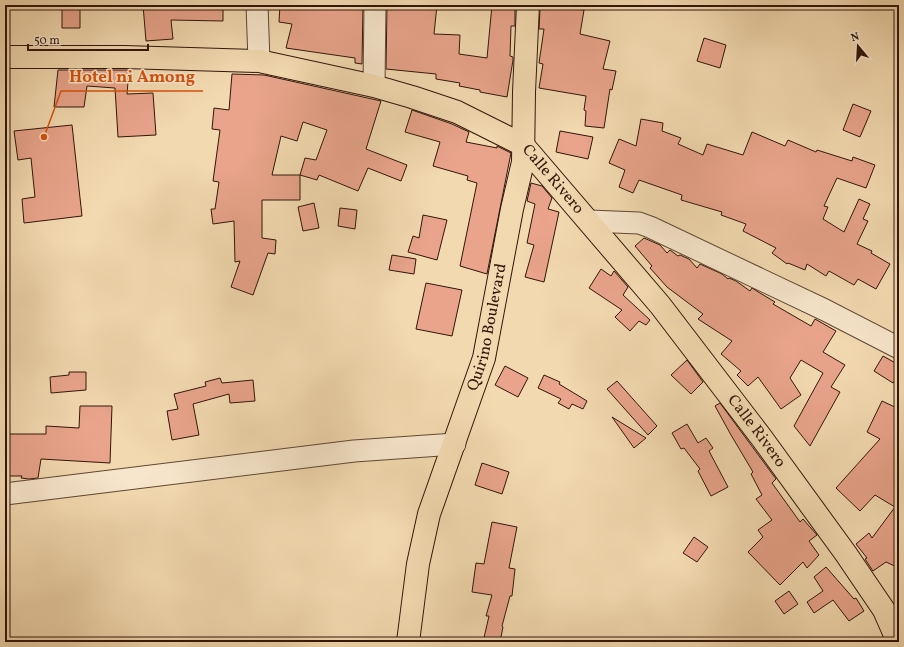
<svg xmlns="http://www.w3.org/2000/svg" width="904" height="647" font-family="Vollkorn,serif">
	<style>
		.building { fill: #e9a48b; stroke: #30160a; fill-rule: evenodd }
		.lines { fill: none; stroke-linecap: round; stroke-linejoin: round }
		.minor-casing { stroke: #614734; stroke-width: 23 }
		.major-casing { stroke: #30160a; stroke-width: 24 }
		.minor { stroke: #f7e6cc; stroke-width: 21 }
		.major { stroke: #f3d9b0; stroke-width: 22 }
		.labels { text-anchor: middle; dominant-baseline: central; stroke-width: 3; stroke-linejoin: round; paint-order: stroke }
		.street-label { font-size: 16px; fill: #30160a; stroke: #f7e6cc }
		.leader { fill: none; stroke: #d6520c; stroke-width: 1.5 }
		.callout-dot { fill: #d6520c; stroke: #f7e6cc; stroke-width: 1.5 }
		.callout-label { font-size: 17px; text-anchor: middle; font-weight: bold; fill: #d6520c; stroke: #f7e6cc; stroke-width: 3; stroke-linejoin: round; paint-order: stroke }
	</style>
	<rect width="100%" height="100%" fill="#f3d9b0"/>
	<filter id="stains"><feTurbulence type="fractalNoise" baseFrequency=".005" numOctaves="4"/><feColorMatrix values="0 0 0 0 .2 0 0 0 0 .09 0 0 0 0 .02 0 0 0 .5 -.17"/></filter>
	<radialGradient id="worn" r=".72"><stop offset=".6" stop-color="#630" stop-opacity="0"/><stop offset="1" stop-color="#630" stop-opacity=".3"/></radialGradient>
	<path class="building" d="M62 5H80V28H62Z
		M143 5H223V21L171 20 173 39 146 41Z
		M280 5H363L362 64 355 63V58L286 48 292 24 279 22Z
		M387 5H437L434 34 460 35 459 54 487 58 492 5 515 6V26H511L510 56 513 57V60L507 97 480 92V90L459 86 460 83 436 79V74L386 69Z
		M545 6 584 10 580 34 610 41 603 69 616 71 612 90 610 89 604 128 585 126 586 111 584 110 586 96 539 88 543 64 539 63 544 29H539L540 9H545Z
		M704 38 726 45 720 68 697 61Z
		M58 70H129L127 94 153 93 156 135 118 137 115 88 87 86 84 107H54Z
		M232 74 264 75 381 101 366 149 407 165 401 181 368 168 358 191 319 175 317 180 300 175V200H262V238L276 240 275 254 268 253 253 295 231 287 240 261 235 262 234 221 213 224 211 209H215L219 182 213 181 220 130 212 129 214 108 229 110ZM303 122 327 130 316 160 305 158 300 175H272L281 136 297 141Z
		M853 104 871 111 860 137 843 130Z
		M412 110 452 124 469 132 466 142 497 148V146L511 153 487 274 460 266 477 183 467 180 468 176 433 166 440 142 405 132Z
		M641 119 663 123 662 131 681 138 678 144 703 155 707 144 743 155 752 132 785 146 788 140 816 152 817 150 852 161 853 157 875 165 866 188 837 178 824 206 828 207 823 219 844 232 859 199 870 204 863 219 868 221 857 244 872 251 871 253 890 264 876 289 858 279 854 285 829 271 826 276 807 264 805 270 788 263 787 264 772 253 776 248 743 231 746 224 721 215 722 212 681 200 682 195 639 180 633 193 619 187 625 170 609 163 619 139 636 146Z
		M72 125 82 216 24 223 22 199 35 197 31 158 18 160 14 131Z
		M560 131 593 137 588 159 556 152Z
		M531 183 542 186 552 198 548 209 559 212 544 282 525 277 534 245 527 243 535 204 527 201Z
		M314 203 319 228 303 231 298 207Z
		M340 208 357 210 355 229 338 226Z
		M423 215 447 220 437 260 408 252 413 236 419 238Z
		M644 238 660 245 667 253 670 250 678 256 680 255 689 259 697 268 700 264 722 274 728 279 729 278 736 281 750 291 752 288 760 293 775 302 773 304 811 326 815 319 836 331 823 352 845 365 831 387 840 392 810 446 794 426 823 373 801 360 790 378 801 395 781 409 758 377 748 386 737 375 741 371 721 354 732 341 698 319 703 314 667 287 650 268 652 266 635 246Z
		M392 255 416 259 414 274 389 270Z
		M601 269 611 276 614 271 628 287 623 295 650 320 646 325 639 321 630 331 615 317 622 310 589 288Z
		M426 283 462 290 452 336 416 329Z
		M883 356 899 365V373L893 383 874 371Z
		M687 360 703 382 691 394 671 375Z
		M505 366 528 378 518 397 495 385Z
		M69 372H86V390L51 393 50 377 69 375Z
		M544 375 560 382 559 384 587 401 583 409 572 404 569 409 558 403 561 399 538 388Z
		M220 378 222 383 253 380 255 401 230 403 229 394 193 404 199 435 172 440 167 411 178 409 174 394 206 386 205 382Z
		M617 381 657 426 648 435 607 389Z
		M882 401 899 409V568L886 562 873 571 865 559 867 558 856 544 869 533 872 538 895 507 875 495 860 511 836 488 880 439 867 432Z
		M720 403 776 479 772 483 800 522 803 519 817 535 809 541 819 555 807 568 803 562 780 585 748 552 763 537 758 530 772 520 756 499 762 495 751 474 753 472 731 435 715 406Z
		M80 406H112L110 463 41 459 38 478 29 479 21 478 22 476H5V434H46V426L79 428Z
		M612 417 646 438 634 448Z
		M687 424 698 443 706 438 713 448 709 451 728 487 711 496 698 471 700 469 684 448 681 449 672 433Z
		M482 463 509 472 502 494 475 485Z
		M492 522 517 527 509 568 515 569 512 596H510L502 626 503 627 500 642H483L489 616H486L492 595 472 592 476 563 484 564Z
		M694 537 708 547 697 562 683 553Z
		M826 567 854 599 856 598 864 611 849 621 833 600 814 613 807 602 823 591 814 577Z
		M789 591 798 604 784 614 775 601Z"/>
	<g class="lines">
		<defs>
			<path id="minor" d="M257 5 259 61
				M374 86 375 5
				M589 221 639 223 650 227 825 310 899 348
				M5 494 354 451 455 444"/>
			<g id="major">
				<path id="s1" d="M5 57H124L259 61 374 86 412 97 457 112 523 145 660 305 761 437 846 554 884 610 898 642"/>
				<path id="s2" d="M408 642 418 564 429 514 484 358 512 209 523 162 524 92 528 5"/>
			</g>
		</defs>
		<use href="#minor" class="minor-casing"/>
		<use href="#major" class="major-casing"/>
		<use href="#minor" class="minor"/>
		<use href="#major" class="major"/>
	</g>
	<g class="labels">
		<g class="street-label">
			<text stroke="none"><textPath href="#s1" startOffset="578">Calle Rivero</textPath></text>
			<text stroke="none"><textPath href="#s2" startOffset="326">Quirino Boulevard</textPath></text>
			<text stroke="none"><textPath href="#s1" startOffset="902">Calle Rivero</textPath></text>
		</g>
	</g>
	<path class="leader" d="M44 137L61 91H203"/>
	<circle class="callout-dot" cx="44" cy="137" r="4"/>
	<g class="callout-label">
		<text x="132" y="82">Hotel ni Among</text>
	</g>
	<rect width="904" height="647" fill="none" stroke="#f3d9b0" stroke-width="20"/>
	<rect x="6" y="6" width="892" height="635" fill="none" stroke="#30160a" stroke-width="2"/>
	<rect x="10" y="10" width="884" height="627" fill="none" stroke="#30160a"/>
	<g transform="translate(858 46) rotate(342)" stroke="#f7e6cc" stroke-width="3" paint-order="stroke">
	<path d="M0-3L7 15L0 10L-7 15Z" fill="#30160a"/>
	<text y="-6" font-size="11" font-weight="bold" text-anchor="middle" fill="#30160a">N</text>
	</g>
	<path d="M28 44v6h120v-6" fill="none" stroke="#30160a" stroke-width="2"/>
	<text x="34" y="44" font-size="12" fill="#30160a" stroke="#f7e6cc" stroke-width="3" paint-order="stroke">50 m</text>
	<rect width="100%" height="100%" filter="url(#stains)"/>
	<rect width="100%" height="100%" fill="url(#worn)"/>
</svg>
